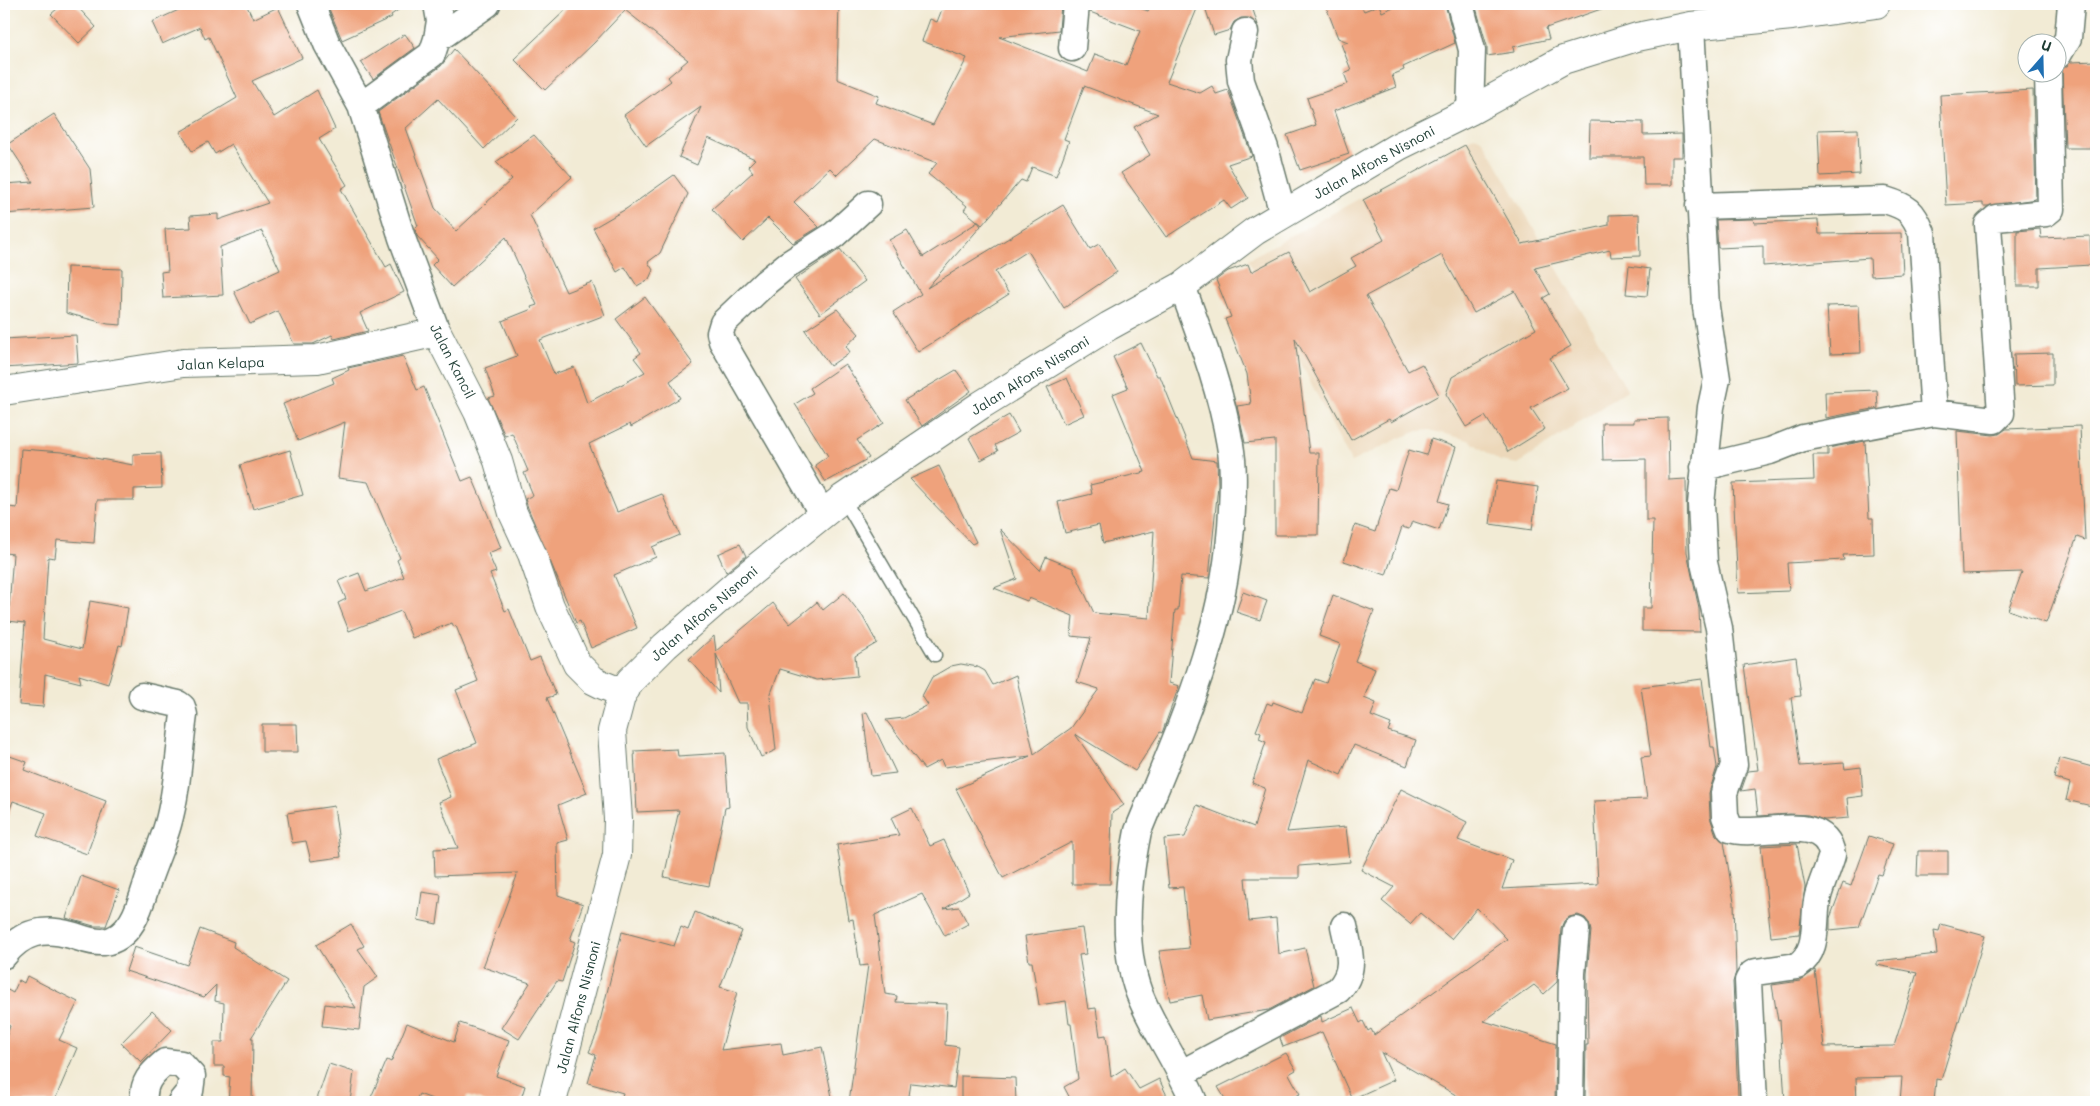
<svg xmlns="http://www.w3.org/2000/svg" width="2100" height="1106" font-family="Mali,sans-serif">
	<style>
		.built { fill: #ecd8ba }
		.building { fill: #efa27b }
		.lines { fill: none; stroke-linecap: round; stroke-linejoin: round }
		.lane-casing { stroke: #697a6c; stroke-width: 15 }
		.street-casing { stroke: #697a6c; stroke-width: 29 }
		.secondary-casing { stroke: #697a6c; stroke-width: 30 }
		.lane { stroke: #fff; stroke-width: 12 }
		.street { stroke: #fff; stroke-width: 26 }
		.secondary { stroke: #fff; stroke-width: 28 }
		.labels { text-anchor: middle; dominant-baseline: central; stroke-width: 5; stroke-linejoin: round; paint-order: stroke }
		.street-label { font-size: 14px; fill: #1f3d34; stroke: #fff }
	</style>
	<rect width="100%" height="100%" fill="#fff"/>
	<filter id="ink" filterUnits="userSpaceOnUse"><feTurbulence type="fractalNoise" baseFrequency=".02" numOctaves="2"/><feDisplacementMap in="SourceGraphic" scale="10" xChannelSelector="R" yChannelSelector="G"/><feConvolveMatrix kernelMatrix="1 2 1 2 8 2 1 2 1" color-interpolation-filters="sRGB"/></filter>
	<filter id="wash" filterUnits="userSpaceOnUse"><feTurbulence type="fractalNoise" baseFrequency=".0096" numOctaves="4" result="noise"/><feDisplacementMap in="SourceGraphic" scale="20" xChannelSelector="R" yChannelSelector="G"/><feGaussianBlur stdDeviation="1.12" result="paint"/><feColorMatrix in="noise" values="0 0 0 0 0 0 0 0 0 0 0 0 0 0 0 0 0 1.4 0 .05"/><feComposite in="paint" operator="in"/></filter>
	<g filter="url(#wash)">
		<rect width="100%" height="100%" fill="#f2ebd5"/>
		<path class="built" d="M1475 136 1483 140 1627 390 1518 464 1500 461 1468 440 1430 430 1418 431 1400 438 1351 462 1248 259Z"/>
		<g id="blocks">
			<path class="building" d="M63 4H75L96 27 79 43 51 14Z
				M192 4H246L253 19 278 7 302 58 252 81 274 117 317 90 335 129 319 139 347 185 341 189 386 267 391 264 404 292 360 313 368 331 334 339 332 335 313 344H294L278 311 250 324 234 291 280 270 262 231 220 247 223 295 163 298 161 272 168 271 165 229 191 228 190 216 218 214V220L268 203 231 144 215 154 208 142 192 151 180 132 237 98 209 37 205 39 200 27 162 44 152 22Z
				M327 4H407L391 15 392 17 342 40Z
				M572 4H839L837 79 879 96 876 103 933 125 967 58 922 41 930 19 937 22 944 4H1061L1059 30 999 37 1088 72 1095 54 1126 65 1140 31 1090 12 1091 4H1129L1148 11 1151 4H1199L1167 82 1200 93 1212 86 1216 94 1228 90 1252 156 1228 164 1248 198 1231 209 1224 200 1166 237 1121 173 1150 155 1134 127 1158 114 1084 86 1064 139 1069 141 1056 176 1032 167 1026 182 1021 180 982 225 964 210 967 206 928 174 937 163 875 139 837 175 830 168 794 202 819 227 793 243 768 218 743 242 712 209 753 172 748 166 755 159 708 138 697 165 679 157 701 107 646 146 624 115 671 81 668 77 688 60 625 10 594 43 545 90 514 59Z
				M1204 4H1251L1258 25 1249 18H1241L1234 22 1230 30 1214 35Z
				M1325 4H1360L1364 11 1379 5 1382 12 1400 4H1445L1455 43 1403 67 1404 70 1392 75 1396 87 1334 111 1349 154 1300 170 1287 135 1316 125 1307 98 1348 84 1344 73 1351 70 1341 44 1348 42 1338 38Z
				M1475 4H1606L1607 7 1546 28 1549 39 1513 47 1514 52 1487 56V46Z
				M405 34 415 48 373 79 361 62Z
				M454 49 517 117 484 149 438 99 406 128 435 208 456 231 512 179 496 162 534 135 572 177 530 215 566 292 592 282 605 315 540 340 554 374 574 367 587 403 645 372 634 358 641 353 616 319 645 297 693 364 670 381 680 398 631 427 630 424 589 444 617 512 662 494 680 535 652 547 656 557 614 575 637 628 591 648 580 621 576 623 528 508 525 499 533 495 524 473 528 471 512 433 505 436 488 398 495 396 485 368 517 356 502 321 532 309 531 307 537 305 506 237 452 287 432 265 438 259 417 236 415 229 418 226 378 112 441 66Z
				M2096 61V148H2065L2062 69 2071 62Z
				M2033 90 2036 199 1989 206H1983V203L1946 205 1940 95Z
				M54 114 90 169 94 207 4 214V184L33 182 8 144Z
				M1590 121 1643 122V135L1682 134V157H1672V185H1644L1643 157H1589Z
				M1858 129 1860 174 1820 176 1818 130Z
				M1465 145 1522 244 1609 225V215L1639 214 1640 256 1611 257 1610 250 1535 268 1550 294 1543 298 1571 346 1550 358 1568 388 1531 408 1545 429 1508 452 1485 416 1466 427 1446 394 1452 377 1536 329 1515 291 1474 313 1442 255 1366 296 1408 371 1422 364 1439 395 1391 422 1389 419 1351 440 1295 338 1309 453H1319L1318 535H1275V440L1245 443 1237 406 1251 404 1247 374 1225 319 1231 317 1216 280 1228 271 1248 264 1251 272 1289 252 1310 292 1356 266 1351 258 1384 240 1363 200Z
				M674 175 688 194 660 253 648 262 653 270 649 279 637 286 625 267 617 272 593 228 626 209Z
				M1063 205 1090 249 1099 244 1117 272 1064 308 1028 251 995 272 1009 294 918 352 893 312 921 294 889 240 907 230 923 257 978 222 981 226 927 288Z
				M1753 219 1754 223 1818 220 1819 234 1901 233 1903 274 1871 276 1870 258 1763 266V246L1718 248 1716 220Z
				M2040 229 2041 238 2090 236 2091 265 2039 268V286H2017V231Z
				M840 249 865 281 820 314 795 279Z
				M1629 266 1650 269 1647 296 1626 294Z
				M67 267 122 269 121 325 108 324 66 313Z
				M1859 305 1861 353 1830 354 1827 306Z
				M837 309 859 334 846 346 850 352 830 366 805 330Z
				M76 335 78 363 4 368V339Z
				M1141 343 1157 376H1160L1193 458 1217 461 1218 485 1209 578 1181 576 1178 610H1175L1169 683 1179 686 1162 733 1160 732 1135 771 1075 734 1124 805 1112 813 1110 884H1072V842L1003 878 956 789 1030 756 944 767 941 760 924 769 886 720 904 718 928 705 922 696 932 677 951 666 961 664 978 667 985 671 993 685 1016 675 1034 754 1071 728 1099 689 1077 682 1091 638 1071 636 1073 616 1029 598 1027 601 994 588 1017 579 1000 529 1040 570 1046 557 1073 568 1094 613 1149 618 1154 531 1103 543 1099 525 1065 533 1058 502 1092 494 1090 485 1145 472 1113 394 1128 388 1113 357Z
				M2053 353V385L2015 386 2014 354Z
				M403 356 417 390 424 387 462 481 472 477 488 515 501 548 488 553 496 572 490 574 505 611 509 609 530 661 540 657 556 695 547 698 587 793 558 805 568 840 557 843 558 895 583 904 570 940 575 942 562 982 557 981 519 1039 501 1028 530 983 483 967 518 873 435 876 434 849 458 848 439 802 451 797 436 759 477 743 456 690 478 681 456 626 454 627 452 623 412 638 401 611 349 631 338 603 346 599 338 581 359 573 366 591 404 577 397 560 400 558 368 482 338 478 345 422 298 441 283 404 334 383 332 378 349 370 348 368Z
				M845 364 884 423 857 440 869 458 826 482 815 465 828 456 795 404 813 393 810 388Z
				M956 370 971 391 922 426 905 400Z
				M1067 378 1084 415 1064 424 1047 387Z
				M1877 390 1878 408 1826 418 1825 392Z
				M1009 415 1019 432 995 445 998 451 981 460 969 438Z
				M1668 418 1669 480 1686 479 1687 552 1699 609 1700 632 1642 631V608H1651L1653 520H1646V459L1603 460 1602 423H1634V419Z
				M2080 426 2085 540 2077 537 2046 623 2008 610 2022 572 1962 574 1957 431 1993 435 1999 434 2006 429Z
				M1431 439 1456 447 1439 501 1448 504 1439 530 1412 521 1409 529 1402 527 1386 575 1344 561 1355 525 1375 532 1389 488 1396 490 1409 450 1426 455Z
				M1865 441 1869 518H1873L1874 554 1843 555 1844 560 1787 563 1789 591 1738 593 1733 483 1814 480 1813 455H1828V448Z
				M21 449 62 452 133 465V454L161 453 162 488 134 489V500H97L94 543 57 540 55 558 48 557 43 639 82 649 90 601 128 608 122 646 119 645 108 684 79 675 81 683 45 674 43 707 19 705 25 623 8 621 13 554 5 553 9 507 17 508Z
				M290 450 303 495 253 509 240 465Z
				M939 466 976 542 972 544 910 479Z
				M1496 481 1538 487 1532 530 1490 524Z
				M740 544 746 556 726 572 718 554Z
				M1243 592 1267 601 1260 620 1236 612Z
				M844 593 863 617 877 643 855 656 857 676 817 680 780 669 770 696 776 750 761 757 748 727 747 703H738L716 654 719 693 689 659 714 636 716 651 773 603 790 624 817 602 823 610Z
				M1333 595 1374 611 1355 661 1375 669 1364 698 1376 703 1371 716 1391 724 1388 731 1416 740 1407 766 1354 745 1341 775 1308 760 1287 832 1346 827 1350 862 1299 866V878H1245L1249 921 1276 918 1279 954 1305 948 1314 986 1269 1010 1207 1020 1202 995 1170 1001 1159 951 1189 948 1183 887 1169 888 1164 839 1185 837 1197 805 1254 827 1265 788 1252 783 1266 742 1259 739 1261 733 1256 731 1267 703 1272 705 1273 702 1302 713 1315 679 1326 683 1340 644 1319 636Z
				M1796 657 1801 696 1791 697 1800 766 1844 763 1845 769 1861 767 1863 796 1847 798 1849 818 1824 820 1808 815 1790 814 1758 816 1755 789 1741 791 1748 771 1758 770 1744 665Z
				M1702 679 1711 747H1714L1717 767 1709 793 1710 817 1716 835 1724 842 1734 902 1736 972 1733 982 1738 1096 1700 1100V1102H1585L1586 1045H1588L1587 974 1591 931 1589 923 1585 918 1578 915 1569 917 1564 921 1561 928 1557 982 1544 994 1534 985 1484 1021 1556 1044 1555 1102H1468L1381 1052 1394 1080 1352 1099 1322 1032 1283 1047 1280 1038 1321 1016 1322 1022 1353 1008 1360 1023 1363 1021 1368 1031 1371 1029 1374 1035 1507 939 1477 908 1451 939 1420 913 1410 924 1382 901 1394 887 1361 870 1401 789 1467 822 1458 840 1512 860 1502 889 1598 884 1594 801 1647 799 1641 757 1651 756 1641 687Z
				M867 712 896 773 871 776 863 713Z
				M262 724H297L298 752H262Z
				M677 749 678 756 725 753 729 807 725 808 709 886 664 877 679 810 637 812 634 751Z
				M4 754 27 762 24 770 106 801 87 854 37 836 46 813 13 801 6 820 4 819Z
				M2059 758 2096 768V807L2066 800 2070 783 2054 778Z
				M334 806 341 857 311 861 306 841 292 843 287 813Z
				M912 808 930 846 944 840 969 893 944 909 959 907 968 924 945 936 922 894 875 915 885 994 897 996 896 1002 947 1004 945 1045 959 1047 954 1088 911 1083 908 1102H849L868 965 860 966 853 919 849 920 837 845 899 835 891 818Z
				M1869 836 1893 844 1882 875 1878 874 1859 927 1830 930V918L1843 883 1851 886Z
				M1797 844 1805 887 1799 934 1771 937 1761 846Z
				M1918 851H1948V876H1917Z
				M81 876 119 890 106 926H94L66 918Z
				M422 892 441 895 437 924 418 920Z
				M695 912 742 931 720 987 737 992 721 1050 781 1043 783 1055 822 1047 833 1102H620L623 1093 588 1083 596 1055 589 1052 597 1033 622 932 674 946 681 927 688 930Z
				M351 924 364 946 358 949 378 977 364 987 359 1030 322 1026 325 1004 356 1008 316 945Z
				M1941 924 1985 936 1941 1080 1936 1079 1934 1102H1900L1902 1077 1856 1078 1857 1102H1785L1780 1020 1778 1021 1772 985 1800 981 1815 970 1824 1047 1894 1046 1917 973 1877 965V961L1937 954 1934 930 1939 931Z
				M1082 928 1086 954 1079 955 1088 1009 1096 1008 1100 1036 1106 1035 1111 1077 1125 1068 1139 1089 1159 1079 1170 1102H1072L1064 1087 1078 1079 1071 1024H1069L1066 1001 1039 1005 1032 962H1029L1025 936Z
				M200 929 234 942 233 947 287 981 251 1038H253L252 1102H228L230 1077 224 1076V1066H214V1042H223L224 1003 215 1001 216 985 204 997 126 971 134 947 187 965Z
				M27 976 78 1002 59 1040 77 1048 54 1102H4V1043L10 1026 4 1023V988L13 993 19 980 24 983Z
				M152 1011 172 1030 141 1062 121 1043Z
				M407 1023 454 1042 460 1023 509 1040 496 1076 525 1086 520 1102H486L467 1096 465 1102H440L419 1094 415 1102H369L387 1060 391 1062Z
				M1286 1053 1296 1070 1289 1074 1300 1094 1284 1102H1227L1218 1087Z
				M329 1064 354 1072 350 1102H316Z
				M961 1076 1015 1078 1016 1102 961 1100Z"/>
		</g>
	</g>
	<g filter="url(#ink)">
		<use href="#blocks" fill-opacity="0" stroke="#697a6c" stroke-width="1"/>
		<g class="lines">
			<defs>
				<path id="lane" d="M843 498 935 655"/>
				<path id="street" d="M311 4 327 44 361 106 402 238 437 332
					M1460 4 1472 50 1470 111
					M1691 26 1706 307 1717 379 1711 407 1701 504 1704 563 1719 628 1734 765 1724 793 1725 816 1730 829C1759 839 1825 809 1832 855 1828 869 1822 882 1818 896 1812 920 1821 950 1797 966L1756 972 1752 974 1748 981 1754 1102
					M1245 32 1239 60 1241 81 1265 148 1283 214
					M437 39 487 4
					M1072 48 1076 4
					M2058 55 2068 38 2071 4
					M361 106 432 54 437 39 440 21 437 4
					M1699 206 1885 200C1908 207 1913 211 1922 233L1934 413
					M1182 286C1201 338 1221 390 1230 445 1234 466 1233 488 1232 509 1228 625 1181 726 1138 831 1128 880 1121 945 1139 993 1154 1031 1179 1064 1194 1102
					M1704 467 1770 451 1803 438 1934 413 1994 420 2001 413 1988 225 1996 218 2046 213 2051 209 2048 72
					M822 513 722 341 720 333 723 323 766 282 787 265 834 235 868 204
					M4 955C22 932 43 927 71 935 82 938 92 943 104 942 134 938 141 901 149 877 155 860 163 842 168 824 178 789 179 750 184 715L182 707 178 704 142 696
					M1182 1073 1338 990C1357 971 1349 950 1344 926
					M144 1102C142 1082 151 1074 165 1062L181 1064 192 1076 190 1091 181 1102
					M1570 1102 1572 973 1576 930"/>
				<path id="secondary" d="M4 391 183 363 317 359 437 332 478 412 498 461 513 513 532 554 550 606 577 664 593 680 603 685 613 689H626
					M552 1102 617 855 618 819 612 731 621 697 630 681 665 646 735 585 843 498 981 405 1109 326 1182 286 1255 231 1399 146 1470 111 1563 60 1637 37 1691 26 1792 16 1876 4"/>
			</defs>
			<use href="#lane" class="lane-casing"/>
			<use href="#street" class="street-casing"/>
			<use href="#secondary" class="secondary-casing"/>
			<use href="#lane" class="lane"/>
			<use href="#street" class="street"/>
			<use href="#secondary" class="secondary"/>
		</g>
	</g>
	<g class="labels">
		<g class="street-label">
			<text transform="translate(1374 162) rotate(-29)">Jalan Alfons Nisnoni</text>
			<text transform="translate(453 361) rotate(63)">Jalan Kancil</text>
			<text transform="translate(221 363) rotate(-2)">Jalan Kelapa</text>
			<text transform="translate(1030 375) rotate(-32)">Jalan Alfons Nisnoni</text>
			<text transform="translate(704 613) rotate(-41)">Jalan Alfons Nisnoni</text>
			<text transform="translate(578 1007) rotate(-75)">Jalan Alfons Nisnoni</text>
		</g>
	</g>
	<rect width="2100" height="1106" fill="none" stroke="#fff" stroke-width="20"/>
	<g transform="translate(2042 58) rotate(20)"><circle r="24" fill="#ffffff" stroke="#a5b1ae"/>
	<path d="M0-4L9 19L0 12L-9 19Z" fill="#1f6fb2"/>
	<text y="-8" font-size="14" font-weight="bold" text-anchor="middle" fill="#1f3d34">U</text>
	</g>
</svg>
